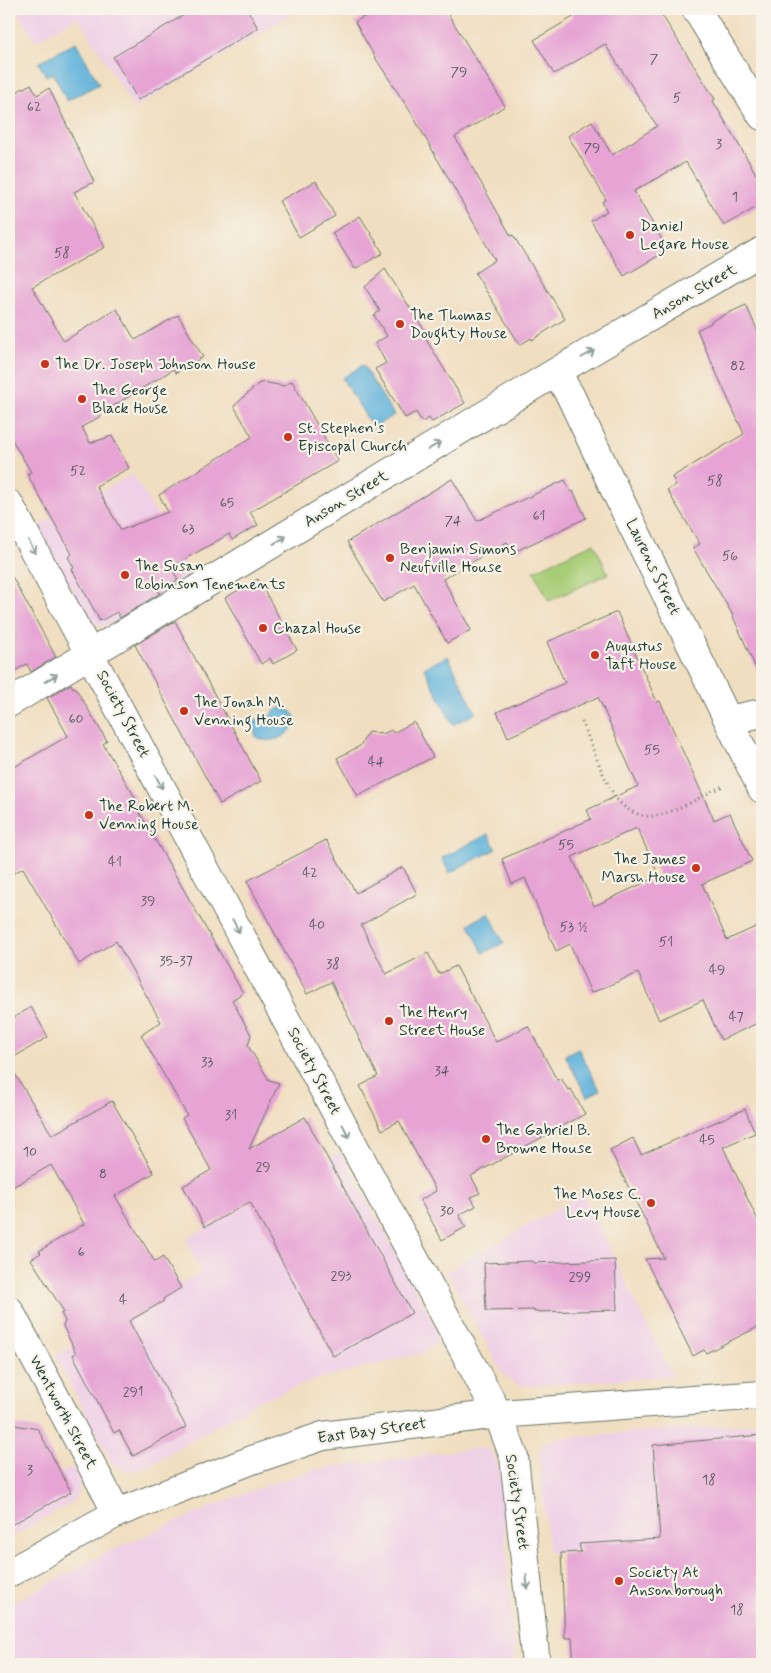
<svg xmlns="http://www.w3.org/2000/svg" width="771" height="1673" font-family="Mynerve,sans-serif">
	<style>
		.built { fill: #efd0e6 }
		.pitch { fill: #a8cd77; stroke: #648556 }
		.water { fill: #60b3db; stroke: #407888 }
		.building { fill: #e6a3d4; fill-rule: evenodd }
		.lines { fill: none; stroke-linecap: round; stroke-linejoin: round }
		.minor-casing { stroke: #687565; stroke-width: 30 }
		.path { stroke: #687565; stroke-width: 3; stroke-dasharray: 1 4; stroke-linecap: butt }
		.minor { stroke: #fff; stroke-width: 28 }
		.oneway { stroke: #8f9e9a }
		.poi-dot { fill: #c8321e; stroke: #f7f3e8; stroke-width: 2 }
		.labels { text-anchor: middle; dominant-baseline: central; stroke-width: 4.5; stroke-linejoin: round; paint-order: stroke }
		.number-label { font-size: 14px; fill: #51565c }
		.poi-label { font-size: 16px; fill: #1f3d34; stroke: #f7f3e8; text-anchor: start }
		.street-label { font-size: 16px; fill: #1f3d34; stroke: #f7f3e8 }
	</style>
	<rect width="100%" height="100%" fill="#f7f3e8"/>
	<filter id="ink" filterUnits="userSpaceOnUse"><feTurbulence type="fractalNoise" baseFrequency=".02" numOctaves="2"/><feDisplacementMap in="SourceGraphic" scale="10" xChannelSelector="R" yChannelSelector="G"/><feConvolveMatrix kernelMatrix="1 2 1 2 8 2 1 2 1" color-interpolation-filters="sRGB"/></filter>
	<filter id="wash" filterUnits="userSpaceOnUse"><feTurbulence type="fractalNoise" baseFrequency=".0096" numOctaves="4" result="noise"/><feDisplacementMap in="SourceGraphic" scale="20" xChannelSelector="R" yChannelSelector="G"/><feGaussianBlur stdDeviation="1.12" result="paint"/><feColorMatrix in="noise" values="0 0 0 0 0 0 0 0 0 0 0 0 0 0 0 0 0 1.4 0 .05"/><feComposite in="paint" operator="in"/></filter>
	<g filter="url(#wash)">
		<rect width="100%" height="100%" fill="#f0dec0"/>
		<path class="built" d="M16 9H300L134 108 78 17 35 41Z
			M133 474 194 577 122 620 104 626 90 623 38 526Z
			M341 1152 438 1331 436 1344 422 1353 322 1378 261 1400 155 1462 137 1471 124 1469 112 1463 55 1356 201 1272 186 1239Z
			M583 1194 672 1376 530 1386 517 1385 503 1374 447 1271Z
			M762 1423V1537L742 1535 549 1553 539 1458 540 1449 546 1441 571 1437Z
			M479 1448H488L493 1454 500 1471 515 1664H9V1605L114 1549 218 1504 267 1485 317 1469Z
			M74 1467 80 1478V1488L74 1501 9 1538V1499Z"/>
		<path class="pitch" d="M594 543 608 574 549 601 534 571Z"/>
		<path class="water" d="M76 42 99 84 67 101 53 73 46 76 38 63Z
			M363 365 394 415 373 428 342 378Z
			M448 656 476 713 453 725 424 668Z
			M280 708H287L295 716C295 716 294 724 294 724 289 738 268 745 256 737L253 724 256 720C261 719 268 718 271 715 275 711 274 710 280 708Z
			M488 834 496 849 449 873 442 858Z
			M489 913 504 943 483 953 469 924Z
			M578 1048 600 1090 587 1097 565 1055Z"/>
		<g id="blocks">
			<path class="building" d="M194 9H247L258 28 138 100 113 57Z
				M377 9H445L505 106 455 137 511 236 513 235 565 319 532 340 531 338 520 345 475 273 495 260 410 111 376 59 355 22Z
				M568 9H658L715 99 713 101 762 184V204L724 226 686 162 634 191 668 250 624 276 591 221 607 211 602 202 606 199 568 136 592 121 612 155 657 126 605 44 554 74 534 40 573 17Z
				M31 84 37 95 49 88 94 182 74 192 105 247 32 287 64 341 117 309 135 340 178 315 203 357 176 373 174 369 100 414 101 416 82 427 90 443 112 436 129 468 96 486 121 530 168 512 159 495 252 437 234 406 258 384 263 382 283 386 292 381 338 461 250 512 258 525 232 540 229 534 171 567 178 580 158 590 160 593 120 618 117 612 100 621 72 569 74 568 68 557 72 554 27 474 31 472 9 435V96Z
				M316 181 335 216 299 237 279 201Z
				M360 216 383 253 355 269 332 233Z
				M385 269 427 334 424 336 465 403 432 422 429 418 422 422 416 412 405 418 375 369 386 363 375 343 387 336 374 315 380 311 365 287Z
				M746 305 762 341V682L731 612 693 548 700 544 667 490 676 485 672 477 744 434 697 330 711 323V321Z
				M452 479 477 521 565 480 571 492 573 491 586 518 512 553 507 542 443 579 471 630 447 643 414 584 383 602 347 542Z
				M9 571 56 657 31 672 27 664 9 674Z
				M258 579 297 650 273 664 270 658 261 664 225 598Z
				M617 612 657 702 660 701 714 820 730 813 752 861 702 884 727 940 762 924V1021L721 1040 703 1000 659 1020 638 973 591 993 570 944 556 951 525 878 512 884 502 859 591 819 587 810 638 786 598 697 508 737 497 712 565 683 547 642ZM637 828 659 876 594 906 572 857Z
				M175 621 261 781 220 804 135 645Z
				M71 684 73 688 75 687 107 741 103 744 137 801 134 803 243 993 232 1000 251 1035 248 1046 269 1080 279 1083 249 1149 305 1117 412 1313 333 1356 250 1202 205 1227 183 1186 211 1170 182 1118 187 1115 141 1035 161 1022 116 941 79 964 23 868 9 876V770L68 736 47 698Z
				M414 722 433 757 358 796 337 758 360 746 368 732 383 734 391 730 393 733Z
				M326 840 356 893 403 867 417 894 361 925 386 974 428 953 439 974 456 966 496 1042 528 1026 557 1080 561 1078 568 1090 571 1089 585 1114 471 1176 480 1193 471 1197 476 1206 459 1215 466 1227 442 1240 420 1200 436 1191 399 1121 382 1130 360 1086 378 1076 331 982 307 994 247 881Z
				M31 1007 48 1037 9 1060V1021Z
				M9 1064 52 1135 112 1101 154 1173 115 1196 155 1262 163 1257 181 1288 163 1299 164 1301 129 1321 186 1427 133 1456 119 1430 114 1433 73 1355 76 1353 63 1326 65 1321 61 1313 64 1312 31 1259 41 1253 39 1251 84 1224 51 1165 9 1189Z
				M745 1109 755 1133 723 1147 762 1229V1325L706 1353 704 1350 693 1356 645 1259 664 1258 610 1150 633 1138 641 1155Z
				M615 1260 617 1310 534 1312V1310L486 1311 484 1263 533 1261V1263Z
				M9 1424 38 1429 71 1492 9 1526Z
				M762 1435V1664H574L572 1638H565L561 1553 581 1552 579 1544 660 1539 653 1445Z"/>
		</g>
	</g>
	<g filter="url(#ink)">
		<use href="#blocks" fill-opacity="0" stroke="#687565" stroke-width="1"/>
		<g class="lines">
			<defs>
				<path id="minor" d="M696 9 762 116
					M556 372 570 395 614 488 762 789
					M9 504 498 1414 514 1457 536 1664
					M9 703 556 372 762 251
					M729 720 762 713
					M9 1310 117 1513
					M9 1573 117 1513 252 1460 323 1436 498 1414 762 1395"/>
			</defs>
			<use href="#minor" class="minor-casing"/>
			<path class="path" d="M756 291 762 302
				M582 722C591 743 604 782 617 799 625 810 640 818 654 816 675 813 705 794 725 785"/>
			<use href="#minor" class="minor"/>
		</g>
		<defs><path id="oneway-shaft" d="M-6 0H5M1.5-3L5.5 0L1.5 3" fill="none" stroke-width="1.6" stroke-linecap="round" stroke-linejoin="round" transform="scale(1.25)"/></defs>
		<g class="oneway">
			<use href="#oneway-shaft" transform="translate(588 354) rotate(-30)"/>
			<use href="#oneway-shaft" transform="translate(434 446) rotate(-31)"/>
			<use href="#oneway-shaft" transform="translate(280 540) rotate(-31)"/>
			<use href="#oneway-shaft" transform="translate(32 547) rotate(62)"/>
			<use href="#oneway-shaft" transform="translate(51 678) rotate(-31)"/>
			<use href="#oneway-shaft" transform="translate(159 782) rotate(62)"/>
			<use href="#oneway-shaft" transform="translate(236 926) rotate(62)"/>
			<use href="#oneway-shaft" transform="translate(346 1131) rotate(62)"/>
			<use href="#oneway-shaft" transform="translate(527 1582) rotate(84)"/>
		</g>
	</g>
	<g class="poi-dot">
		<circle cx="630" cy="235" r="5"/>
		<circle cx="400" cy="324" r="5"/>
		<circle cx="45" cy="364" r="5"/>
		<circle cx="82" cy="399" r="5"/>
		<circle cx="288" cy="437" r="5"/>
		<circle cx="390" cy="558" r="5"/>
		<circle cx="125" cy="575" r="5"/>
		<circle cx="263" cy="628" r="5"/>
		<circle cx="595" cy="655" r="5"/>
		<circle cx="184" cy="711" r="5"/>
		<circle cx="89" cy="815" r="5"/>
		<circle cx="696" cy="868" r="5"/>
		<circle cx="389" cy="1021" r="5"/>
		<circle cx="486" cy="1139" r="5"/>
		<circle cx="651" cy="1203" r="5"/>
		<circle cx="619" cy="1581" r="5"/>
	</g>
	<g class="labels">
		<g class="number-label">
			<text x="654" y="59">7</text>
			<text x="459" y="72">79</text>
			<text x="677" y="98">5</text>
			<text x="34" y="107">62</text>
			<text x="719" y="144">3</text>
			<text x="592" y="148">79</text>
			<text x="735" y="197">1</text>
			<text x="62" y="253">58</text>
			<text x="738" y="366">82</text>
			<text x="78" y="471">52</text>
			<text x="715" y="481">58</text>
			<text x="227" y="503">65</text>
			<text x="539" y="516">61</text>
			<text x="453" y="521">74</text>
			<text x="188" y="529">63</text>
			<text x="730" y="556">56</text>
			<text x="76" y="719">60</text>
			<text x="652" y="750">55</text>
			<text x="376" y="762">44</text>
			<text x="566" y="845">55</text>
			<text x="115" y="862">41</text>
			<text x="310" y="873">42</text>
			<text x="148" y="901">39</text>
			<text x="317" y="925">40</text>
			<text x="574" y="927">53 ½</text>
			<text x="666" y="942">51</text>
			<text x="176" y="961">35-37</text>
			<text x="333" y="964">38</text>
			<text x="717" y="970">49</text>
			<text x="736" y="1017">47</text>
			<text x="207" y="1062">33</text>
			<text x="442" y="1071">34</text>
			<text x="231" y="1115">31</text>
			<text x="707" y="1140">45</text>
			<text x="30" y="1152">10</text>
			<text x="263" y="1167">29</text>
			<text x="103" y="1174">8</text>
			<text x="447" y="1211">30</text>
			<text x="81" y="1252">6</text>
			<text x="341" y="1276">293</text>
			<text x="580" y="1277">299</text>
			<text x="123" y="1300">4</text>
			<text x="133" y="1392">291</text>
			<text x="30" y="1470">3</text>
			<text x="709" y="1480">18</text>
			<text x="737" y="1610">18</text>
		</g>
		<g class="poi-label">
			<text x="640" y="226">Daniel<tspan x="640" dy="18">Legare House</tspan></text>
			<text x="410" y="315">The Thomas<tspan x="410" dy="18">Doughty House</tspan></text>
			<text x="55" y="364">The Dr. Joseph Johnson House</text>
			<text x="92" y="390">The George<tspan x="92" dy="18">Black House</tspan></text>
			<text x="298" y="428">St. Stephen's<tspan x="298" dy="18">Episcopal Church</tspan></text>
			<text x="400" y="549">Benjamin Simons<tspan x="400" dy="18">Neufville House</tspan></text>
			<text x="135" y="566">The Susan<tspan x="135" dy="18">Robinson Tenements</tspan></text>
			<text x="273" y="628">Chazal House</text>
			<text x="605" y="646">Augustus<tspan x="605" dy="18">Taft House</tspan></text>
			<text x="194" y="702">The Jonah M.<tspan x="194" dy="18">Venning House</tspan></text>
			<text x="99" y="806">The Robert M.<tspan x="99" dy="18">Venning House</tspan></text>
			<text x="686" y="859" text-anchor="end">The James<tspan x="686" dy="18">Marsh House</tspan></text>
			<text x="399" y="1012">The Henry<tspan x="399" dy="18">Street House</tspan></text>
			<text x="496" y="1130">The Gabriel B.<tspan x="496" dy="18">Browne House</tspan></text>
			<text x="641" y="1194" text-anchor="end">The Moses C.<tspan x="641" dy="18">Levy House</tspan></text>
			<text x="629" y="1572">Society At<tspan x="629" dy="18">Ansonborough</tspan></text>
		</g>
		<g class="street-label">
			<text transform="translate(694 292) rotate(-30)">Anson Street</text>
			<text transform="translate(346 499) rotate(-31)">Anson Street</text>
			<text transform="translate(653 567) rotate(64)">Laurens Street</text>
			<text transform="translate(123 714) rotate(62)">Society Street</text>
			<text transform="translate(314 1071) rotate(62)">Society Street</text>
			<text transform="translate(63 1412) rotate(62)">Wentworth Street</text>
			<text transform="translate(372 1431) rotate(-8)">East Bay Street</text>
			<text transform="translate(517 1502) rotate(82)">Society Street</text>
		</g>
	</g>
	<rect width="771" height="1673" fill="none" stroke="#f7f3e8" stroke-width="30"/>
</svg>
